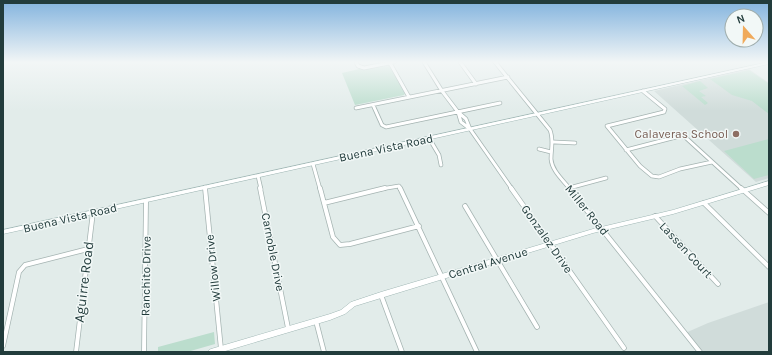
<svg xmlns="http://www.w3.org/2000/svg" width="772" height="355" font-family="Karla,sans-serif">
	<style>
		.built { fill: #d0dcda }
		.green { fill: #bbddcd }
		.lines { fill: none; stroke-linecap: round; stroke-linejoin: round }
		.street-far1-casing { stroke: #a5b4b2; stroke-width: 4.5 }
		.street-casing { stroke: #a5b4b2; stroke-width: 5.5 }
		.secondary-casing { stroke: #a0b7b5; stroke-width: 1 }
		.street-far1 { stroke: #fff; stroke-width: 3 }
		.street { stroke: #fff; stroke-width: 4 }
		.secondary { fill: #fff; fill-rule: evenodd }
		.education-dot { fill: #8d6e63; stroke: #f2f8f7; stroke-width: 1.5 }
		.labels { text-anchor: middle; dominant-baseline: central; stroke-width: 3; stroke-linejoin: round; paint-order: stroke }
		.education-label { font-size: 12px; fill: #785e54; stroke: #f2f8f7; text-anchor: end }
		.street-label { font-size: 12px; fill: #223c3c; stroke: #f2f8f7 }
		.near-street-label { font-size: 14px; fill: #223c3c; stroke: #f2f8f7 }
	</style>
	<rect width="100%" height="100%" fill="#e2ecea"/>
	<path class="built" d="M749 69 769 83V178L756 182 654 91Z
		M769 302V352H697L683 334 708 323Z"/>
	<path class="green" d="M389 63 405 93 404 95 355 105 342 73 359 69H366Z
		M749 70 769 84V114L752 101 732 95 710 79Z
		M700 81 708 88 699 91 706 96 701 97 708 103 705 105 682 86Z
		M769 139V175L754 179 724 151Z
		M214 332 215 344 187 352H158V347Z"/>
	<g class="lines">
		<defs>
			<path id="street-far1" d="M356 62 358 66 364 68 394 62
				M424 62 442 91 458 112
				M460 62 476 84
				M495 62 550 130C554 140 551 149 551 159 552 171 563 180 570 189
				M390 63 409 97
				M643 91 665 109 664 112 607 126 640 166 652 176 659 177 680 169 712 162
				M373 105 382 125 386 127 500 103
				M356 108 508 77
				M458 112 466 119 470 129 461 122Z
				M470 129 512 189
				M429 138 439 155 441 165
				M554 142 575 143
				M539 149 551 152
				M626 150 680 136 685 137 742 189
				M313 164 320 189
				M258 176 261 189
				M205 187V189
				M569 188 606 178
				M381 189 399 186 400 189"/>
			<path id="street" d="M205 188 221 349
				M260 188 288 328
				M320 188 333 237 340 245 350 244 419 226
				M400 188 477 352
				M511 188 624 348
				M569 188 700 352
				M741 188 769 213
				M324 203 385 188
				M704 203 769 267
				M465 206 537 327
				M655 216 718 284
				M381 295 402 352
				M316 321 324 352
				M3 346 19 272 25 265 88 249
				M76 352 93 212
				M144 352 146 201"/>
			<path id="secondary" d="M769 62V64L3 234V230Z
				M769 181V185L673 214 593 233 381 298 355 306 345 314 330 320 222 352H208L209 350 211 349 330 314 341 310 351 302 381 292 593 229 673 210Z"/>
		</defs>
		<use href="#street-far1" class="street-far1-casing"/>
		<use href="#street" class="street-casing"/>
		<use href="#secondary" class="secondary-casing"/>
		<use href="#street-far1" class="street-far1"/>
		<use href="#street" class="street"/>
		<use href="#secondary" class="secondary"/>
	</g>
	<linearGradient id="sky" x2="0" y2="1"><stop stop-color="#82b3de"/><stop offset="0.56" stop-color="#f2f6f6"/><stop offset="1" stop-color="#f2f6f6" stop-opacity="0"/></linearGradient>
	<rect width="772" height="111" fill="url(#sky)"/>
	<circle class="education-dot" cx="736" cy="134" r="4"/>
	<g class="labels">
		<g class="education-label">
			<text x="728" y="134">Calaveras School</text>
		</g>
		<g class="street-label">
			<text transform="translate(386 148) rotate(-12)">Buena Vista Road</text>
			<text transform="translate(587 210) rotate(51)">Miller Road</text>
			<text transform="translate(70 218) rotate(-13)">Buena Vista Road</text>
			<text transform="translate(547 239) rotate(55)">Gonzalez Drive</text>
			<text transform="translate(686 250) rotate(47)">Lassen Court</text>
			<text transform="translate(273 252) rotate(79)">Carnoble Drive</text>
			<text transform="translate(488 263) rotate(-17)">Central Avenue</text>
			<text transform="translate(213 268) rotate(-96)">Willow Drive</text>
			<text transform="translate(146 276) rotate(-89)">Ranchito Drive</text>
		</g>
		<g class="near-street-label">
			<text transform="translate(84 282) rotate(-83)">Aguirre Road</text>
		</g>
	</g>
	<rect width="772" height="355" fill="none" stroke="#223c3c" stroke-width="8"/>
	<g transform="translate(744 28) rotate(340)"><circle r="19" fill="#f2f8f7" stroke="#9fadac"/>
	<path d="M0-3L7 15L0 10L-7 15Z" fill="#f0aa5b"/>
	<text y="-6" font-size="11" font-weight="bold" text-anchor="middle" fill="#223c3c">N</text>
	</g>
</svg>
